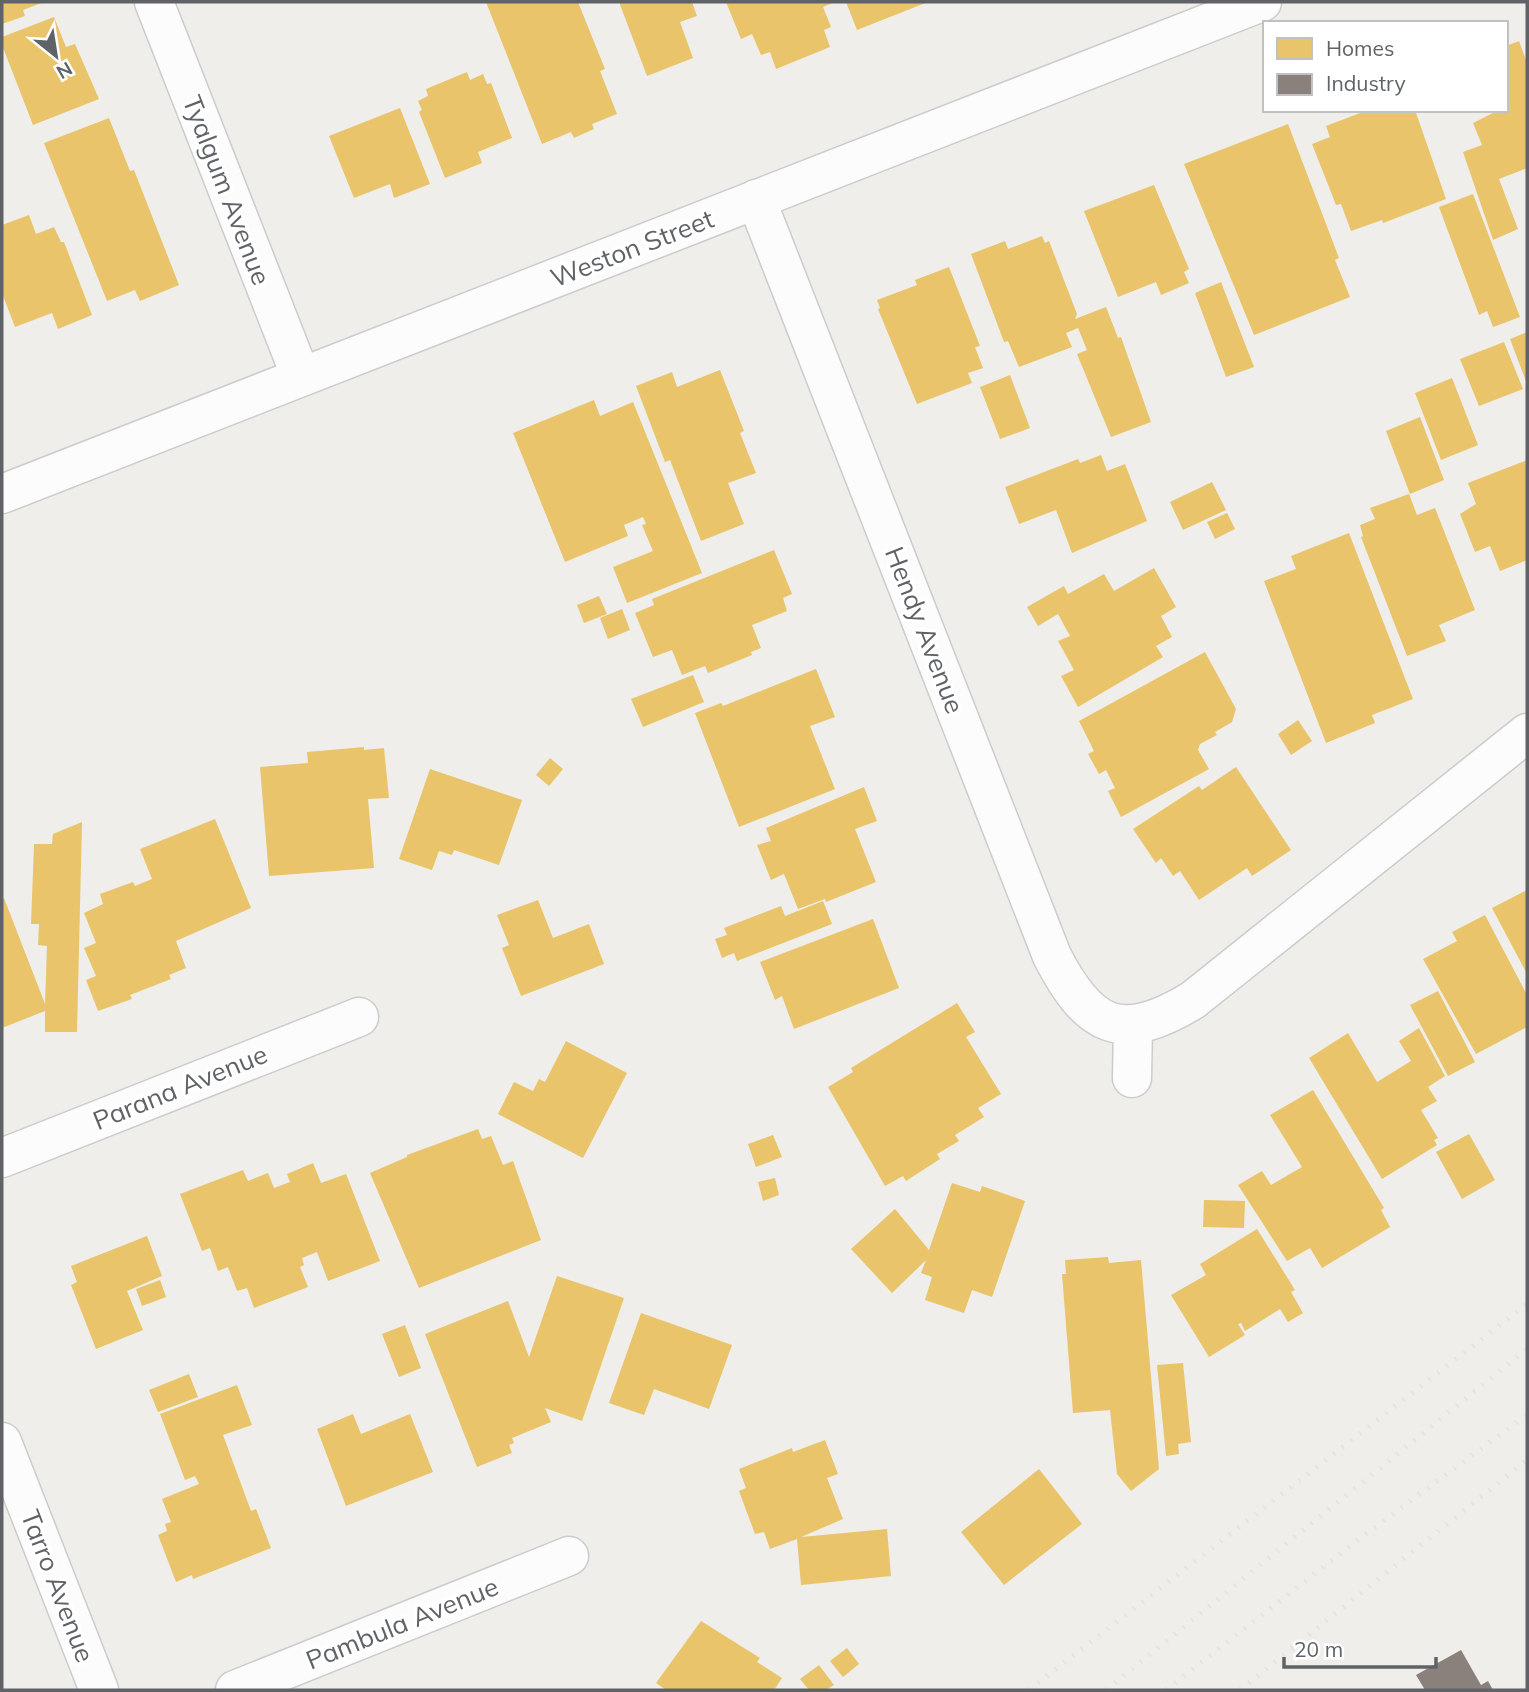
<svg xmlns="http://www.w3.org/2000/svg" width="1529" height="1692" font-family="Mulish,sans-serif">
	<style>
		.homes { fill: #e9c46a }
		.industry { fill: #8a817c }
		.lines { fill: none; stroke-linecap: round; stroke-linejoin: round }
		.minor-casing { stroke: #cbcccc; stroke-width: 41 }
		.tertiary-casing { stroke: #cbcccc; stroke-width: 41 }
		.minor { stroke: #fdfcfc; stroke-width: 38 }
		.tertiary { stroke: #fdfcfc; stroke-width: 38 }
		.rail { stroke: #e4e4e4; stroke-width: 5; stroke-dasharray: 2 9; stroke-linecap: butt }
		.labels { text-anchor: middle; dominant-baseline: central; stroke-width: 7; stroke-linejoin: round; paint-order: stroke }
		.street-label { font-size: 26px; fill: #5f6368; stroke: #fff }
	</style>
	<rect width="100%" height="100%" fill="#efeeea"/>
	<path class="homes" d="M2 2H44L23 10 25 16 2 24Z
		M486 2H578L605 69 600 71 617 114 592 124 594 129 574 138 571 132 542 144Z
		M619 2H692L697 16 680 22 693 58 647 76Z
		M726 2H835L823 7 831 27 824 30 830 47 776 69 770 52 761 55 752 34 741 39Z
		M846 2H928L857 30Z
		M54 17 66 47 75 44 99 99 33 125 2 45V37Z
		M1519 41 1527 63V168L1499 179 1518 229 1493 240 1463 152 1482 145 1473 123 1499 110H1506V46Z
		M467 72 470 80 483 74 487 84 491 83 512 138 478 152 482 163 445 178 419 112 422 110 418 101 428 96 426 89Z
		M400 108 430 184 394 198 390 184 354 198 329 136Z
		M1368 110H1415L1446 199 1383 223 1382 220 1351 231 1341 204 1336 205 1312 144 1330 137 1326 126Z
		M109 118 130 171 134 170 179 285 140 301 135 290 107 301 44 143Z
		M1288 124 1339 258 1335 260 1350 297 1254 335 1184 164Z
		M1154 185 1189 269 1184 272 1189 283 1161 295 1156 282 1118 297 1084 211Z
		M1473 194 1520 317 1493 327 1487 311 1479 315 1439 207Z
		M29 215 36 234 54 227 61 242H64L92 315 58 329 52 313 15 327 2 293V225Z
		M1042 236 1045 243 1049 241 1077 314 1075 319 1106 307 1118 338 1121 337 1151 422 1111 437 1077 354 1087 350 1078 328 1066 333 1072 347 1019 367 1008 341 1004 342 971 254 1005 241 1008 249Z
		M949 267 980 346 975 347 983 368 968 373 972 383 917 404 878 309 880 308 877 300 917 285 915 280Z
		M1221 282 1254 367 1226 377 1195 293Z
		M1527 332V384L1510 339Z
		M1504 342 1523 389 1479 406 1460 359Z
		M720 370 744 431 740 433 756 473 728 483 744 524 701 541 670 460 665 462 636 386 672 372 677 387Z
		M1010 375 1030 428 1000 439 980 387Z
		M1452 378 1478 445 1441 460 1415 393Z
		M594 400 600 416 633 402 702 573 627 603 613 567 653 551 642 525 646 524 643 517 624 525 628 536 565 562 513 433Z
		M1420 417 1444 480 1410 494 1386 431Z
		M1101 455 1107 471 1125 464 1147 521 1072 553 1056 510 1019 524 1005 487 1078 459 1080 463Z
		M1527 460V560L1500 571 1490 546 1475 552 1460 514 1476 504 1468 483Z
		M1212 482 1226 510 1183 530 1170 502Z
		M1409 494 1417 515 1435 508 1475 610 1439 625 1446 641 1407 656 1361 537 1363 536 1360 525 1375 519 1370 508Z
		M1227 513 1235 529 1215 539 1207 522Z
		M1349 533 1413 699 1372 715 1375 723 1326 743 1264 581 1296 569 1291 556Z
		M774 550 792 594 783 598 787 611 752 625 761 648 751 652 752 655 708 673 705 666 682 675 672 650 653 657 635 613 654 605 652 599Z
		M1154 568 1176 607 1161 616 1172 637 1156 646 1163 657 1078 707 1061 676 1074 670 1058 641 1070 636 1058 614 1038 626 1027 607 1064 586 1068 594 1104 574 1114 591Z
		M599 596 607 614 584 623 577 605Z
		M622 609 630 630 608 639 600 618Z
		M1205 652 1236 709 1232 722 1215 732 1217 735 1200 744 1198 750 1209 769 1121 817 1108 791 1115 788 1106 770 1099 774 1088 754 1094 751 1079 721Z
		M816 669 835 717 810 726 835 789 739 827 695 713 721 703 723 706Z
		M693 675 704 702 643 727 631 699Z
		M1298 720 1312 741 1291 755 1278 734Z
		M364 747V750L384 748 389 798 368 799 374 868 269 876 260 767 308 763 307 752Z
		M550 758 563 769 549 786 536 775Z
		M1236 767 1291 850 1252 876 1247 868 1199 900 1180 871 1173 876 1161 858 1156 863 1133 829 1199 786 1202 790Z
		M430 769 522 800 499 865 454 850 452 855 439 851 432 870 399 859Z
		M864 787 877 821 855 829 876 882 826 902 825 899 798 909 784 874 771 880 757 845 771 841 766 828Z
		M215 819 251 908 176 941 186 968 169 975 171 979 130 995 132 999 98 1011 86 980 96 976 84 948 96 943 84 913 103 904 100 894 133 882 135 886 152 879 140 849Z
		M82 822 77 1032H45V1011L2 1028V899L4 898 45 1004 47 946 38 945 39 924H31L34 844H52L53 834Z
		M1527 890V974L1492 908Z
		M538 900 553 938 589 924 604 964 521 996 502 948 509 945 497 915Z
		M823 901 832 924 737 961 734 953 722 958 715 939 727 935 724 928 781 906 785 916Z
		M1485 915 1527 995V1027L1476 1054 1423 959 1457 941 1452 932Z
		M873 919 899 988 794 1029 782 996 775 1000 760 962Z
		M1438 991 1475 1062 1448 1076 1410 1005Z
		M957 1003 975 1032 966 1037 1001 1094 978 1108 984 1117 955 1135 959 1141 937 1154 940 1159 906 1181 903 1176 885 1186 828 1087 853 1072 851 1068Z
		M1419 1028 1445 1076 1428 1087 1437 1101 1421 1110 1438 1138 1434 1140 1437 1145 1382 1179 1309 1058 1348 1033 1377 1082 1411 1061 1399 1041Z
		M566 1041 627 1073 583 1158 498 1114 514 1082 533 1091 539 1079 545 1082Z
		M1313 1090 1384 1208 1381 1210 1390 1227 1322 1268 1310 1248 1287 1261 1238 1185 1262 1171 1271 1185 1302 1167 1270 1115Z
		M478 1129 482 1139 491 1136 503 1165 513 1161 541 1240 419 1288 370 1173 407 1157V1155Z
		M1469 1134 1495 1180 1462 1199 1436 1152Z
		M773 1135 782 1157 756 1167 748 1144Z
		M313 1163 321 1183 346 1174 380 1261 328 1281 317 1252 302 1258 304 1265 300 1267 308 1287 254 1308 247 1288 237 1291 228 1267 218 1271 210 1248 202 1251 180 1194 243 1170 248 1181 268 1173 274 1188 290 1182 287 1174Z
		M775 1178 779 1195 763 1201 758 1182Z
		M952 1183 980 1192 982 1186 1025 1201 992 1297 972 1290 964 1313 925 1300 932 1277 921 1273 926 1260 892 1293 851 1249 895 1209 929 1250Z
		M1204 1200 1245 1201 1244 1228 1203 1227Z
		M1257 1229 1295 1290 1291 1292 1303 1313 1288 1322 1280 1309 1245 1331 1241 1323 1238 1324 1245 1335 1209 1357 1171 1295 1206 1275 1200 1264Z
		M147 1236 162 1276 127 1291 143 1330 96 1349 71 1285 77 1282 71 1266Z
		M1108 1257 1109 1263 1141 1260 1159 1469 1131 1491 1117 1474 1110 1410 1073 1413 1062 1274H1066L1065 1260Z
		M557 1276 624 1298 582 1421 545 1408 551 1422 512 1438 514 1443 509 1445 512 1453 477 1467 425 1334 508 1301 529 1357Z
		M160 1280 166 1297 142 1306 136 1289Z
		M641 1313 732 1345 709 1409 654 1389 644 1415 609 1403Z
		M405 1325 421 1368 399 1377 382 1334Z
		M1183 1363 1191 1442 1178 1444 1179 1454 1166 1456 1157 1365Z
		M189 1374 198 1397 158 1412 149 1390Z
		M237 1385 252 1425 223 1435 251 1511 256 1509 271 1548 193 1579 192 1575 176 1582 158 1535 167 1531 165 1524 171 1522 162 1499 199 1484 195 1476 185 1480 160 1414Z
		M353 1414 361 1434 410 1414 433 1472 346 1506 317 1429Z
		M825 1440 838 1474 827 1478 843 1519 801 1537 887 1529 891 1576 801 1585 797 1539 770 1549 764 1532 755 1534 739 1491 746 1488 739 1469 792 1448 793 1452Z
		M1039 1469 1082 1524 1004 1585 961 1532Z
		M701 1621 760 1658 757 1662 782 1678 774 1690H666L656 1683Z
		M847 1648 859 1664 843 1677 830 1661Z
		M819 1665 834 1685 826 1690H809L800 1679Z"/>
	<path class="industry" d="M1461 1650 1481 1685 1488 1681 1493 1690H1425L1416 1675Z"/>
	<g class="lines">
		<defs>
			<path id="minor" d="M154 2 301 377
				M756 199 1052 956C1089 1028 1121 1044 1193 1000L1527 733
				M1132 1078 1133 1026
				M2 1158 359 1017
				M2 1442 99 1690
				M235 1690 569 1556"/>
			<path id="tertiary" d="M2 494 1262 2"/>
		</defs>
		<use href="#minor" class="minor-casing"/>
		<use href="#tertiary" class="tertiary-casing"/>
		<use href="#minor" class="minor"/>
		<use href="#tertiary" class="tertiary"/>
		<path class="rail" d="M1029 1690 1527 1304
			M1106 1690 1527 1349
			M1166 1690 1363 1536 1527 1415
			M1240 1690 1527 1460"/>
	</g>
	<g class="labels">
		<g class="street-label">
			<text transform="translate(227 190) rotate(69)">Tyalgum Avenue</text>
			<text transform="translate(632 248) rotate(-21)">Weston Street</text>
			<text transform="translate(925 630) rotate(69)">Hendy Avenue</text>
			<text transform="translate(180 1087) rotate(-22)">Parana Avenue</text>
			<text transform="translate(58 1586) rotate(69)">Tarro Avenue</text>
			<text transform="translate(402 1623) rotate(-22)">Pambula Avenue</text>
		</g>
	</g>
	<rect width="1529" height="1692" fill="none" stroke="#5f6368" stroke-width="7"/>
	<rect x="1263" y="21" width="245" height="91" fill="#ffffff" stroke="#bfc1c3" stroke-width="2"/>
	<rect x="1277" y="38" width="35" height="21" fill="#e9c46a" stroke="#bfc1c3" stroke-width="2"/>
	<text x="1326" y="56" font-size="21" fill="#5f6368">Homes</text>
	<rect x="1277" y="74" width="35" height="21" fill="#8a817c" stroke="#bfc1c3" stroke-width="2"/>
	<text x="1326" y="91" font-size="21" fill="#5f6368">Industry</text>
	<g transform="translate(56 56) rotate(150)" stroke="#ffffff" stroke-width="5" paint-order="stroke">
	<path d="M0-5L12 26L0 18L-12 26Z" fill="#5f6368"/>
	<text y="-10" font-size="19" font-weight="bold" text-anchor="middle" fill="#5f6368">N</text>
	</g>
	<path d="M1284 1657v10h152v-10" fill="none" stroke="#5f6368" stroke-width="3.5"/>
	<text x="1294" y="1657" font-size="21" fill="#5f6368" stroke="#ffffff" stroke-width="5" paint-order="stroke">20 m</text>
</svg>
